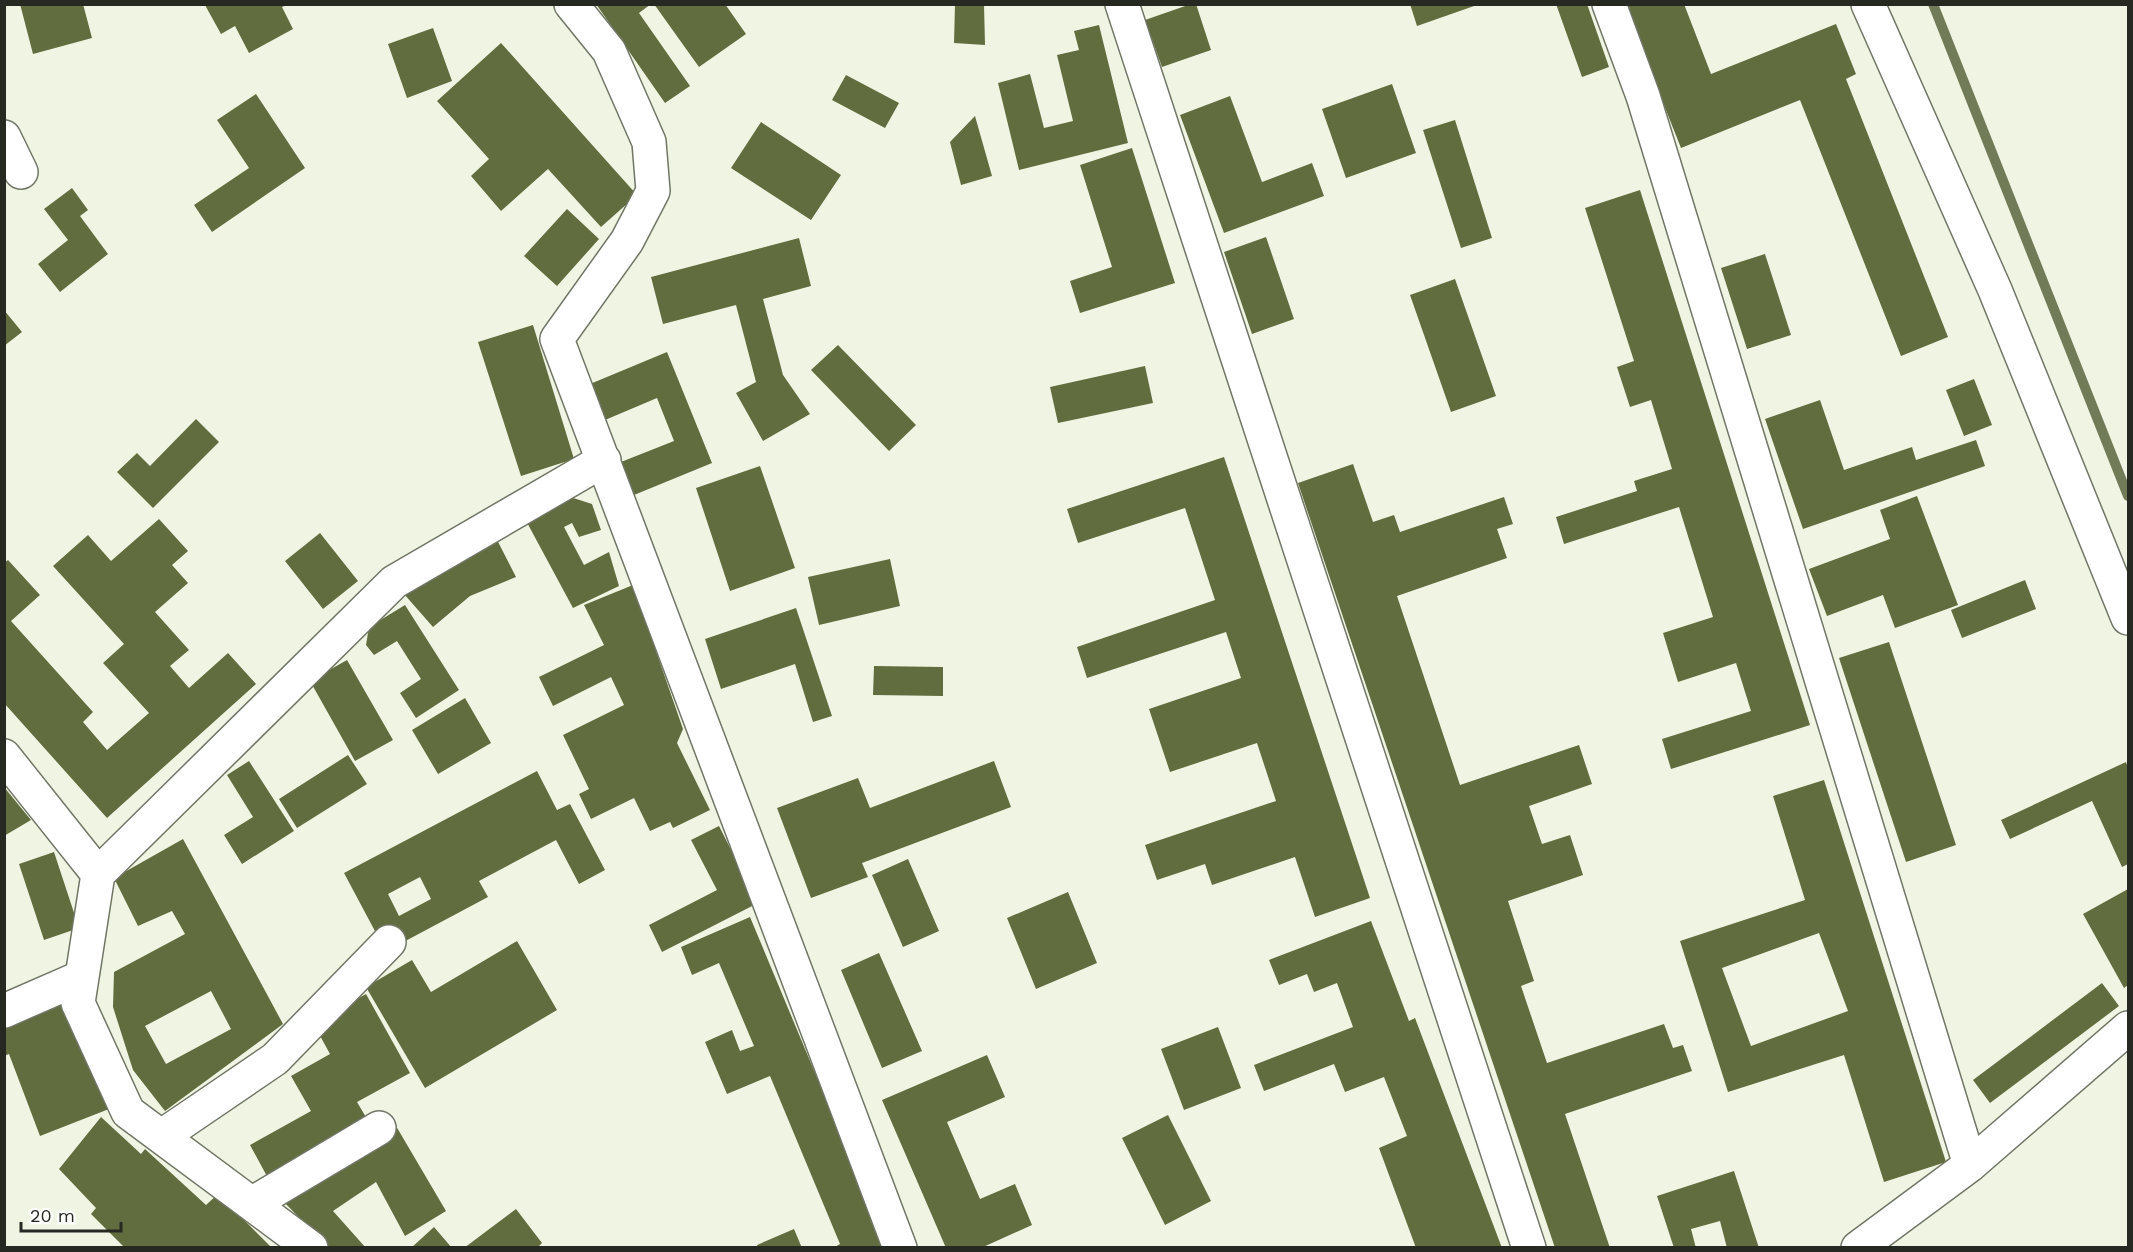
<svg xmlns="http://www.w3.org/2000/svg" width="2133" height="1252" font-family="'Work Sans',sans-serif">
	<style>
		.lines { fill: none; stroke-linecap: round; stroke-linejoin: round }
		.stream { stroke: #727b57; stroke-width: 10 }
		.building { fill: #616d3e; fill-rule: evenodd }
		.minor-casing { stroke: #717666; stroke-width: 36 }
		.minor { stroke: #fff; stroke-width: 33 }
	</style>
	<rect width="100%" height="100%" fill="#f0f5e3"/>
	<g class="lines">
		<path class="stream" d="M1933 4 2128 496"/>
	</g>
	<path class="building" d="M20 4H83L92 38 33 54Z
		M596 4H651L639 13 690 86 665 103Z
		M654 4H725L746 34 699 67Z
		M955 4H984L985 45 954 43Z
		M1191 4H1196L1211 50 1162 67 1145 20Z
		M1410 4H1477V5L1417 26Z
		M1556 4H1587L1609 67 1582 77Z
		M1624 4H1684L1711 74 1836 24 1856 74 1846 79 1948 337 1901 356 1800 100 1681 148Z
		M205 5H287L282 7 293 29 249 53 235 26 221 34Z
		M1099 25 1128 143 1019 170 998 83 1030 74 1044 128 1073 121 1057 55 1079 50 1074 31Z
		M433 28 452 81 407 98 388 44Z
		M501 43 637 195 601 227 548 169 501 211 471 176 489 159 437 101Z
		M846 75 899 103 885 128 832 100Z
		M1392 84 1416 153 1346 178 1322 109Z
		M256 94 305 168 212 232 194 205 249 168 217 120Z
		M1230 96 1262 182 1312 163 1324 196 1224 233 1180 115Z
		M975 116 992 176 961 185 950 142Z
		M1455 120 1492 238 1461 248 1423 130Z
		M761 122 841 175 811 220 731 168Z
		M1132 148 1175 283 1080 313 1070 281 1112 267 1080 165Z
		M72 188 88 210 80 216 108 254 60 292 38 264 68 240 44 209Z
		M1640 190 1810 725 1671 769 1662 739 1751 711 1736 663 1678 682 1663 633 1713 617 1679 507 1564 544 1556 517 1637 491 1634 481 1672 469 1651 400 1630 407 1617 367 1634 361 1585 208Z
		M567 209 599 239 557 286 524 256Z
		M1266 237 1294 319 1252 334 1224 252Z
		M799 238 811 286 763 299 783 375 810 414 763 441 736 393 756 382 736 305 663 324 651 277Z
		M1765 254 1791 335 1747 349 1721 268Z
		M1455 279 1496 396 1451 412 1410 295Z
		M4 310 22 332 4 346Z
		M533 325 574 459 521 476 478 342Z
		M838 345 916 425 889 451 811 370Z
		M667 352 712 463 634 495 621 462 674 441 657 398 605 420 590 384Z
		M1145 366 1153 403 1058 423 1050 387Z
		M1974 379 1992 425 1964 436 1946 390Z
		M1820 400 1844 470 1912 447 1916 460 1976 440 1985 466 1803 529 1765 419Z
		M196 419 219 442 153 508 117 472 137 453 150 466Z
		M1224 457 1370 898 1315 917 1295 857 1212 885 1205 864 1157 880 1145 845 1276 801 1257 743 1170 772 1149 709 1241 678 1226 632 1087 678 1077 647 1215 600 1185 508 1078 543 1067 509Z
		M1353 464 1373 522 1394 515 1400 532 1504 497 1513 524 1497 529 1507 558 1397 596 1460 785 1579 745 1592 784 1529 806 1542 844 1570 835 1583 875 1508 901 1534 981 1521 986 1547 1063 1664 1024 1673 1048 1683 1045 1692 1071 1565 1114 1610 1248H1555L1298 483Z
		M760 466 795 568 730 591 696 488Z
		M567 496 592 504 601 530 579 537 572 523 564 527 584 565 609 552 619 586 573 608 524 517Z
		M1917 496 1958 605 1895 628 1883 595 1827 616 1809 569 1890 539 1880 510Z
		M159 519 188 551 172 565 188 583 155 612 189 650 170 666 189 688 228 653 256 684 107 818 4 703V563L8 560 40 595 11 621 93 712 83 722 107 750 149 713 103 663 124 644 53 566 88 535 111 561Z
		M320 533 358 581 323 609 285 561Z
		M494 534 516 577 470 596 433 627 404 594Z
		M890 559 900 606 819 625 808 577Z
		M2025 580 2036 609 1962 638 1951 610Z
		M633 585 683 729 677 743 710 810 673 828 670 822 650 831 634 798 591 819 579 794 589 789 563 735 624 705 611 677 553 706 539 677 604 645 584 605Z
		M405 605 459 690 416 718 400 693 421 679 397 641 374 655 366 645 369 627Z
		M796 608 832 716 813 722 795 664 721 689 705 639Z
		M1889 642 1956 845 1906 862 1839 658Z
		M347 660 393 740 355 761 310 681Z
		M874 666 943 667V696L873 695Z
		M465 698 491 743 438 774 412 730Z
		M348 755 367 784 297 828 279 799Z
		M249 761 294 831 242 864 224 835 253 817 227 775Z
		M994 761 1011 807 862 863 868 877 811 898 777 808 858 778 870 808Z
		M2126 762 2128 768V864L2122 867 2092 801 2010 839 2001 820Z
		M537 771 557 810 570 804 605 870 579 884 556 840 479 881 488 897 396 946 376 933 344 873ZM420 877 431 899 399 916 388 894Z
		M1824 780 1946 1162 1884 1182 1844 1055 1728 1092 1680 941 1805 900 1773 796ZM1819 933 1848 1011 1751 1046 1722 968Z
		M4 787 31 820 4 836Z
		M719 826 758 903 662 952 649 925 717 890 691 840Z
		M183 839 283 1024 165 1111 133 1070 113 1007 114 972 185 934 172 911 138 926 114 878ZM211 991 231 1029 166 1064 145 1026Z
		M54 852 79 928 44 940 19 864Z
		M908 859 939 931 903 947 872 875Z
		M2128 889V985L2124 988 2083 914Z
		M1068 892 1097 963 1036 989 1007 918Z
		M750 917 888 1248H833L840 1244 770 1076 727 1094 705 1042 732 1030 740 1051 754 1046 719 963 692 975 681 947Z
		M1371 921 1409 1021 1415 1018 1502 1248H1416L1379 1148 1407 1136 1384 1077 1345 1092 1334 1064 1264 1091 1254 1065 1353 1027 1337 983 1314 992 1307 974 1279 985 1269 960Z
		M517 941 557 1010 425 1088 366 987 412 960 431 992Z
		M879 953 922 1051 882 1068 841 970Z
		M2102 983 2119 1006 1990 1103 1973 1080Z
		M366 994 410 1073 357 1102 370 1124 269 1180 250 1145 311 1111 291 1076 330 1054 313 1023Z
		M67 998 109 1109 40 1136 9 1054 4 1056V1022Z
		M1218 1027 1241 1088 1184 1110 1161 1049Z
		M987 1055 1005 1097 947 1122 980 1199 1015 1184 1032 1225 981 1248H946L882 1100Z
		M1168 1115 1211 1201 1165 1225 1122 1138Z
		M101 1117 141 1154 145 1149 206 1205 218 1194 272 1248H125L91 1214 96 1208 59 1169Z
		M396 1126 446 1211 405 1236 376 1182 333 1211 366 1248H329L280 1198Z
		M1734 1171 1759 1248H1727L1720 1221 1691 1229 1696 1248H1674L1657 1196Z
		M516 1209 542 1243 537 1248H464Z
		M434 1227 452 1248H411Z
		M794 1229 802 1248H758L757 1245Z"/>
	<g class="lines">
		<defs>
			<path id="minor" d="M571 4 609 51 649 142 653 191 627 241 557 339 900 1248
				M1122 4 1529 1248
				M1609 4 1643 96 1970 1165
				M1868 4 1995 290 2128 618
				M4 137 21 172
				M4 756 98 874
				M4 1011 82 977
				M162 1136 275 1059 389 942
				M253 1203 379 1128
				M311 1248 128 1112 78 1003 98 874 394 582 604 460
				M1858 1248 1970 1165 2128 1028"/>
		</defs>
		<use href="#minor" class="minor-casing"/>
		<use href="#minor" class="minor"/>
	</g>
	<rect width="2133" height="1252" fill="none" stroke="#262822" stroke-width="12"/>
	<path d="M21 1222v9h100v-9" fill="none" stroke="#262822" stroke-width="3"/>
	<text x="30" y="1222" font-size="18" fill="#262822" stroke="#ffffff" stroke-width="4.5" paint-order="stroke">20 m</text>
</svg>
